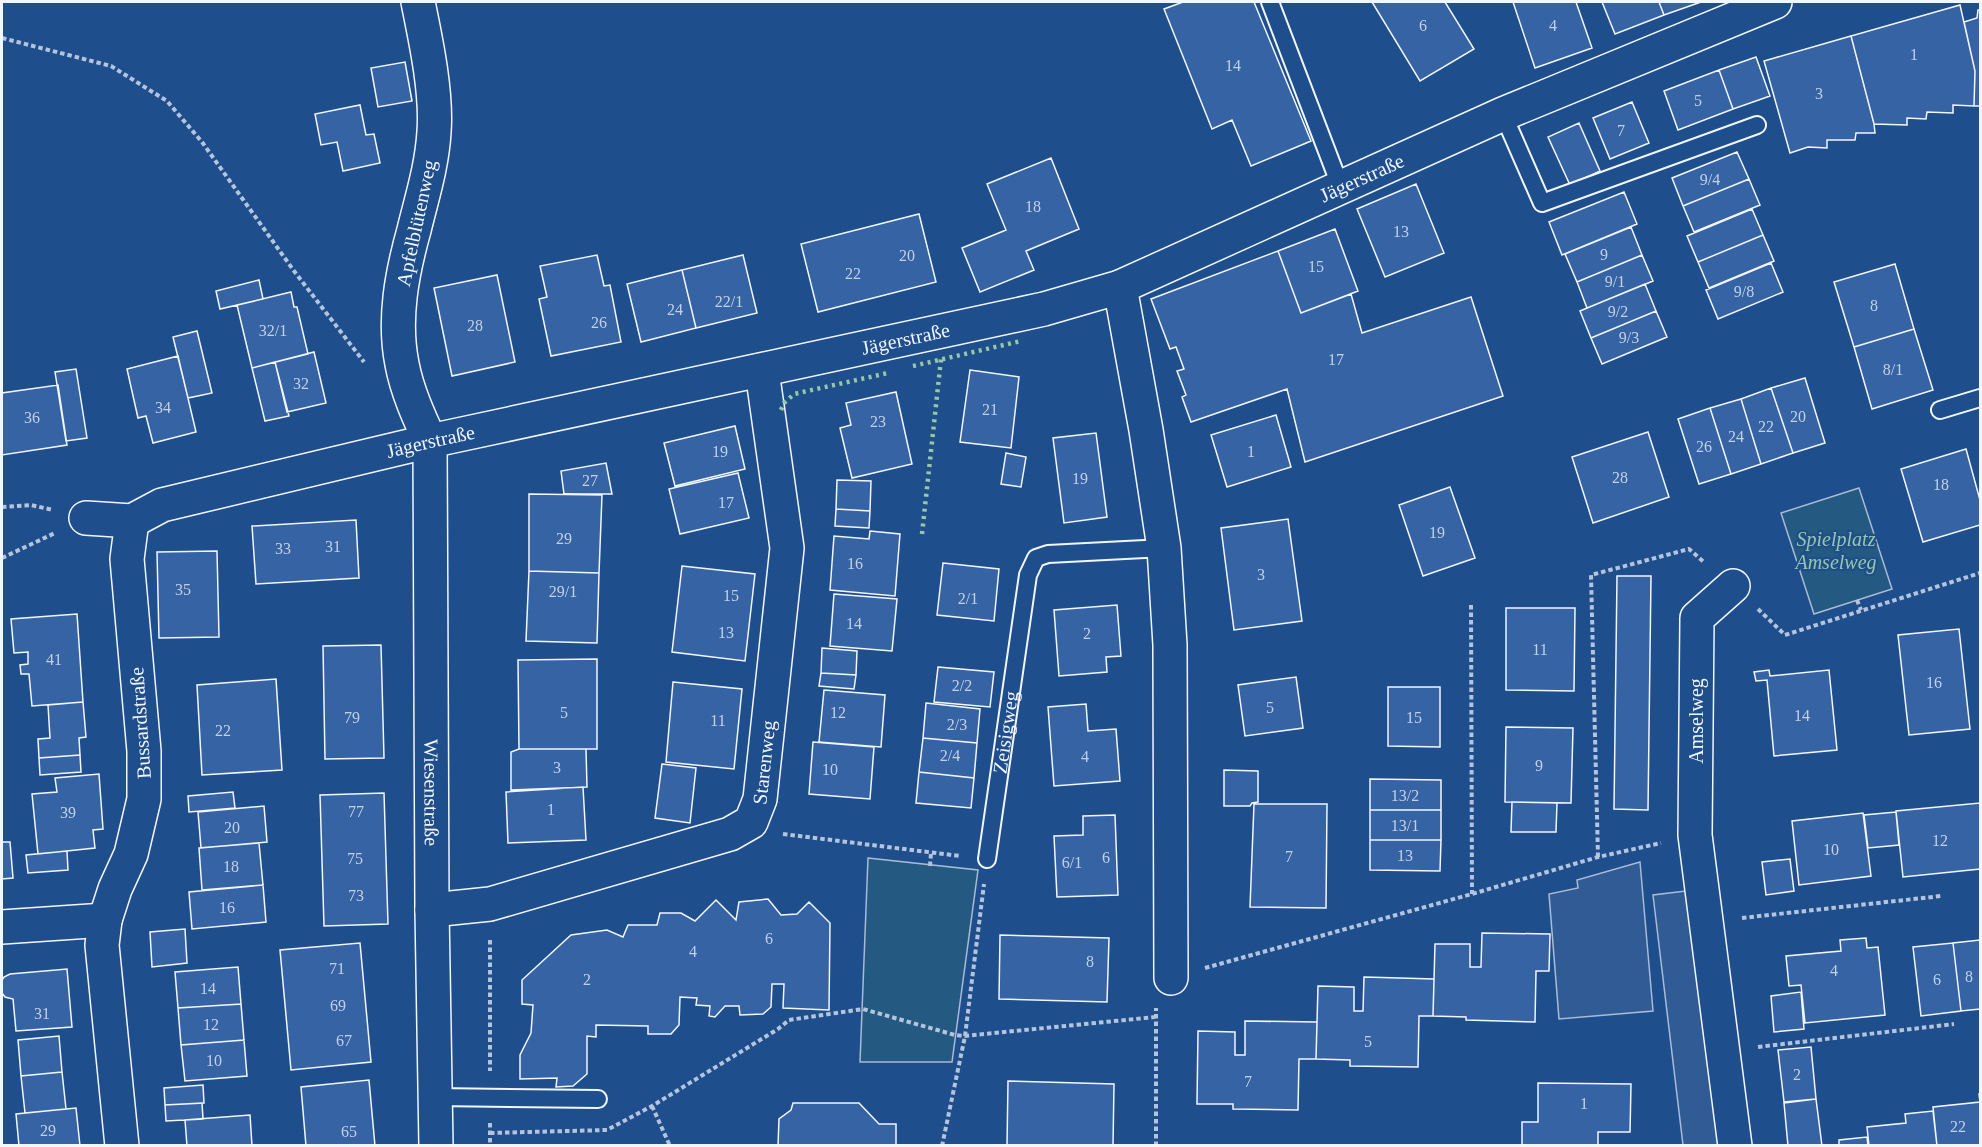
<svg xmlns="http://www.w3.org/2000/svg" width="1982" height="1147" font-family="'Times New Roman',serif">
	<style>
		.green { fill: #245a82; stroke: #a8bbd7; stroke-width: 1.5 }
		.parking { fill: #305b95; stroke: #a8bbd7; stroke-width: 1.5 }
		.building { fill: #3563a3; stroke: #f2f6ff; stroke-width: 1.5 }
		.lines { fill: none; stroke-linecap: round; stroke-linejoin: round }
		.lane-casing { stroke: #f2f6ff; stroke-width: 20 }
		.street-casing { stroke: #f2f6ff; stroke-width: 36 }
		.path { stroke: #b3c4dc; stroke-width: 4; stroke-dasharray: 4.5 3; stroke-linecap: butt }
		.lane { stroke: #1f4e8c; stroke-width: 16 }
		.street { stroke: #1f4e8c; stroke-width: 33 }
		.hedge { stroke: #97c8a6; stroke-width: 4.5; stroke-dasharray: 3 4.5; stroke-linecap: butt }
		.labels { text-anchor: middle; dominant-baseline: central; stroke-width: 4.5; stroke-linejoin: round; paint-order: stroke }
		.number-label { font-size: 16px; fill: #c3d1e8 }
		.street-label { font-size: 20px; fill: #f2f6ff; stroke: #1f4e8c }
		.park-label { font-size: 20px; font-style: italic; fill: #97c8a6; stroke: #1f4e8c }
	</style>
	<rect width="100%" height="100%" fill="#1f4e8c"/>
	<path class="green" d="M1859 488 1892 589 1814 614 1781 513Z
		M868 858 978 870 952 1062H860Z"/>
	<path class="parking" d="M1640 862 1653 1011 1559 1019 1549 894 1578 888 1577 880Z
		M1702 889 1735 1145H1683L1653 895Z"/>
	<path class="building" d="M1183 2H1254L1311 141 1251 166 1232 120 1212 129 1164 9Z
		M1372 2H1445L1474 49 1420 81Z
		M1513 2H1576L1592 48 1535 68Z
		M1602 2H1659L1664 15 1615 34Z
		M1659 2H1701L1664 15Z
		M1960 5 1975 71 1974 106 1953 105V113L1927 112 1926 119 1907 118V125L1874 124 1851 36Z
		M1978 10H1980V106H1974L1975 71 1964 22 1977 18Z
		M1851 36 1874 124 1875 133H1856L1855 140H1827V148L1808 147 1790 153 1764 61Z
		M1756 57 1770 96 1733 109 1719 70Z
		M405 62 412 101 378 107 371 68Z
		M1719 70 1733 109 1678 130 1664 91Z
		M1632 102 1649 143 1610 159 1593 118Z
		M360 105 366 135 374 134 380 163 343 171 337 142 321 145 315 114Z
		M1579 123 1600 171 1570 185 1548 137Z
		M1737 152 1749 179 1683 206 1672 178Z
		M1051 158 1079 229 1026 251 1034 270 980 292 962 248 1006 230 987 184Z
		M1749 179 1760 205 1694 232 1683 206Z
		M1416 184 1444 253 1385 277 1357 209Z
		M1624 192 1637 224 1562 255 1549 222Z
		M1752 209 1763 235 1698 262 1687 236Z
		M919 214 936 282 818 312 801 244Z
		M1631 227 1642 255 1577 282 1565 254Z
		M1335 229 1358 291 1301 313 1278 251Z
		M1763 235 1774 261 1709 288 1698 262Z
		M1278 251 1301 313 1351 294 1362 333 1471 297 1503 396 1305 462 1287 389 1191 422 1182 397 1186 395 1177 371 1184 369 1176 347 1170 349 1151 299Z
		M597 255 604 286 610 285 621 342 551 356 539 299 547 297 540 266Z
		M743 255 757 313 696 328 682 270Z
		M1642 255 1653 281 1587 308 1577 282Z
		M1771 263 1783 292 1718 319 1706 290Z
		M1895 264 1914 329 1854 347 1834 282Z
		M682 270 696 328 641 342 627 284Z
		M497 275 515 362 452 376 434 288Z
		M259 280 263 299 220 309 216 291Z
		M1645 284 1656 311 1591 338 1580 311Z
		M291 292 294 307H297L308 354 252 368 237 305Z
		M1656 311 1667 337 1602 364 1591 338Z
		M1914 329 1933 390 1872 409 1854 347Z
		M197 331 212 393 188 398 173 337Z
		M314 352 326 403 287 412 275 362Z
		M178 356 196 432 153 443 146 416 138 418 127 369Z
		M275 362 289 416 265 421 252 368Z
		M76 369 87 438 66 441 55 372Z
		M970 370 1019 377 1011 448 960 442Z
		M1805 378 1825 443 1793 453 1771 388Z
		M58 385 67 445 2 455V393Z
		M1771 388 1793 453 1761 464 1741 399Z
		M896 392 912 464 852 478 840 428 851 425 846 403Z
		M1741 399 1761 464 1731 474 1710 408Z
		M1710 408 1731 474 1699 484 1678 419Z
		M1276 415 1291 467 1227 487 1211 435Z
		M735 426 745 469 675 486 664 443Z
		M1648 432 1669 497 1593 523 1572 457Z
		M1096 433 1107 517 1064 523 1053 438Z
		M1966 449 1980 500V525L1923 542 1901 469Z
		M1006 453 1026 457 1021 487 1001 484Z
		M606 463 612 494H564L561 471Z
		M738 473 749 518 680 534 669 489Z
		M837 480 871 481 870 511 836 509Z
		M1450 487 1475 558 1423 576 1399 505Z
		M529 494 602 495 599 573 529 571Z
		M836 509 870 511 869 528 835 526Z
		M1288 519 1302 621 1234 630 1221 528Z
		M356 520 359 578 256 584 252 526Z
		M870 531 900 534 895 596 830 590 834 536 869 539Z
		M217 551 219 637 159 638 157 552Z
		M943 563 999 569 994 621 937 615Z
		M682 566 755 574 745 661 672 652Z
		M529 571 599 573 597 643 526 641Z
		M1617 576H1651L1648 810 1614 809Z
		M834 594 897 599 892 651 830 646Z
		M1117 605 1121 656 1106 657 1107 672 1059 676 1054 610Z
		M1506 608H1575L1574 691 1506 690Z
		M77 614 83 702 32 706 29 674H21L20 665 28 664V652L14 653 11 619Z
		M1959 629 1970 729 1909 735 1898 635Z
		M381 645 384 758 325 759 323 646Z
		M822 648 857 651 856 675 821 673Z
		M597 659V749H519L518 660Z
		M938 667 994 672 990 707 934 702Z
		M1769 670 1770 676 1829 670 1837 750 1774 756 1767 680 1756 681 1754 672Z
		M821 673 856 675 854 689 819 686Z
		M1296 677 1303 728 1245 736 1238 685Z
		M276 679 282 770 202 775 197 685Z
		M673 682 742 689 734 769 666 762Z
		M1388 687H1440V747L1388 746Z
		M824 690 885 695 881 747 819 742Z
		M83 702 86 737 79 738 80 755 39 758 38 739 50 738 48 705Z
		M926 703 980 709 977 743 923 738Z
		M1086 704 1088 731 1116 729 1120 781 1054 786 1048 707Z
		M1506 727 1573 728 1571 803 1505 802Z
		M923 738 977 743 974 778 919 772Z
		M813 742 874 747 870 799 809 794Z
		M519 749H586L587 787 511 790V752Z
		M80 755 81 772 40 775 39 758Z
		M662 764 696 768 690 823 655 818Z
		M1224 770 1258 771V802L1252 803 1250 806H1224Z
		M919 772 974 778 971 808 916 803Z
		M99 774 103 829 93 830 95 848 38 854 32 794 57 792 55 778Z
		M1370 779 1441 780V810H1370Z
		M583 787 586 840 508 843 506 792Z
		M233 792 235 808 189 812 188 796Z
		M384 793 388 924 324 926 320 795Z
		M1512 802 1557 803 1556 832H1511Z
		M1980 803V869L1903 877 1896 811Z
		M1254 804H1327L1326 908 1250 907Z
		M264 806 267 842 201 848 198 812Z
		M1370 810H1441V840H1370Z
		M1896 812 1899 845 1868 848 1864 815Z
		M1863 813 1871 876 1799 885 1792 821Z
		M1115 815 1118 895 1057 897 1054 836 1083 835V816Z
		M1370 840H1441L1440 871 1370 870Z
		M2 842H10L13 878 2 879Z
		M259 843 263 885 202 890 199 848Z
		M67 851 68 870 28 873 26 855Z
		M1790 859 1794 891 1766 895 1762 862Z
		M263 885 266 922 192 929 189 892Z
		M768 899 781 915 797 914 809 902 830 923 829 1010 783 1008 784 984H772L771 1007 763 1014 740 1015 739 1006H725L715 1017 709 1016 710 1006 696 1005 697 998 680 997 679 1025 671 1034H648V1026L596 1025V1037L587 1036V1074L573 1086 556 1087 557 1078 520 1079V1055L531 1033 533 1005 522 1004V980L571 935 607 930 623 937 628 925H657L660 913H681L695 921 716 900 736 920 739 902Z
		M185 929 187 963 152 967 150 932Z
		M1482 933 1550 934 1549 971H1536L1535 1022 1466 1020V1017L1433 1016 1435 944H1470V967H1481Z
		M1000 935 1109 938 1107 1002 999 999Z
		M1866 938 1867 948 1878 947 1885 1015 1805 1023 1801 985 1789 986 1786 956 1841 951 1840 940Z
		M1980 940V1009L1961 1011 1953 943Z
		M360 943 371 1062 291 1070 280 950Z
		M1953 943 1961 1011 1921 1016 1913 947Z
		M238 967 241 1004 178 1008 175 972Z
		M67 969 72 1027 16 1031 13 999 5 997 2 993V980L4 977 10 974Z
		M1364 977 1434 979 1433 1016H1419L1418 1067 1350 1066V1060L1316 1059 1318 986 1354 987V1011H1363Z
		M1801 992 1804 1029 1774 1032 1771 996Z
		M241 1004 244 1040 181 1045 178 1008Z
		M1245 1021 1317 1022 1316 1059H1299L1298 1110 1233 1109V1104H1197L1198 1031 1235 1032V1055H1245Z
		M59 1036 62 1072 21 1076 18 1040Z
		M244 1040 247 1076 185 1081 181 1045Z
		M1811 1047 1816 1099 1784 1102 1778 1050Z
		M62 1072 66 1109 25 1113 21 1076Z
		M369 1080 375 1146H306L301 1087Z
		M1008 1081 1114 1084 1113 1146H1007Z
		M1538 1083 1631 1084 1630 1132H1598V1146H1522V1122H1538Z
		M203 1085 204 1103 165 1105 164 1088Z
		M1979 1094H1980V1146H1937L1933 1107 1980 1102Z
		M1816 1099 1822 1146H1788L1784 1103Z
		M202 1103 203 1119 166 1121 165 1105Z
		M793 1103H859L879 1124H896V1146H778L779 1119 791 1110Z
		M76 1108 80 1146H19L16 1114Z
		M1933 1111 1937 1146H1869L1867 1127 1906 1123 1905 1114Z
		M250 1115 252 1146H187L185 1120Z
		M1867 1137 1868 1146H1839V1140Z"/>
	<g class="lines">
		<defs>
			<g id="lane">
				<path d="M1270 2 1341 188"/>
				<path d="M1503 114 1542 203 1757 125"/>
				<path d="M1940 410 1980 398"/>
				<path id="s1" d="M987 859 1028 575 1036 558 1048 554 1164 548"/>
				<path d="M435 1097 598 1099"/>
			</g>
			<g id="street">
				<path id="s2" d="M418 2C426 41 437 93 434 132 432 166 422 197 414 230 402 273 393 319 402 364 407 391 419 417 430 441L432 910 436 1146"/>
				<path d="M1120 287 1146 430 1164 548 1170 645 1171 978"/>
				<path id="s3" d="M86 518 132 521 162 505 430 441 1044 309 1120 287 1503 114 1775 2"/>
				<path d="M1733 586 1697 618 1695 835 1735 1146"/>
				<path id="s4" d="M432 910 490 904 730 834 751 822 760 799 787 548 762 371"/>
				<path d="M2 927 105 920"/>
				<path d="M122 1146 102 945 105 920 115 889 131 854 144 799V751L127 559 132 521"/>
			</g>
		</defs>
		<use href="#lane" class="lane-casing"/>
		<use href="#street" class="street-casing"/>
		<path class="path" d="M2 38 111 66 167 101 202 142 294 271 364 362
			M2 507 31 505 53 510
			M2 558 55 533
			M1857 600 1861 610
			M1471 605 1472 894
			M1758 609 1785 635 1980 573
			M783 834 960 856
			M1598 857 1591 575 1689 549 1705 563
			M930 866 931 853
			M1742 918 1941 896
			M490 940V1071
			M1205 968 1472 894 1598 857 1661 843
			M1758 1047 1954 1024
			M652 1106 670 1146
			M490 1123V1146
			M490 1133 607 1130 652 1106 778 1029 789 1020 863 1009 955 1035 965 1036 1155 1017
			M942 1146 965 1036 984 884
			M1156 1146V1008"/>
		<use href="#lane" class="lane"/>
		<use href="#street" class="street"/>
		<path class="hedge" d="M913 366 1021 341
			M781 410 784 403 794 394 888 373
			M922 534 941 359"/>
	</g>
	<g class="labels">
		<g class="number-label">
			<text x="1423" y="25">6</text>
			<text x="1553" y="25">4</text>
			<text x="1914" y="54">1</text>
			<text x="1233" y="65">14</text>
			<text x="1819" y="93">3</text>
			<text x="1698" y="100">5</text>
			<text x="1621" y="130">7</text>
			<text x="1710" y="179">9/4</text>
			<text x="1033" y="206">18</text>
			<text x="1401" y="231">13</text>
			<text x="1604" y="254">9</text>
			<text x="907" y="255">20</text>
			<text x="1316" y="266">15</text>
			<text x="853" y="273">22</text>
			<text x="1615" y="281">9/1</text>
			<text x="1744" y="291">9/8</text>
			<text x="729" y="301">22/1</text>
			<text x="1874" y="305">8</text>
			<text x="675" y="309">24</text>
			<text x="1618" y="311">9/2</text>
			<text x="599" y="322">26</text>
			<text x="475" y="325">28</text>
			<text x="273" y="330">32/1</text>
			<text x="1629" y="337">9/3</text>
			<text x="1336" y="359">17</text>
			<text x="1893" y="369">8/1</text>
			<text x="301" y="383">32</text>
			<text x="163" y="407">34</text>
			<text x="990" y="409">21</text>
			<text x="1798" y="416">20</text>
			<text x="32" y="417">36</text>
			<text x="878" y="421">23</text>
			<text x="1766" y="426">22</text>
			<text x="1736" y="436">24</text>
			<text x="1704" y="446">26</text>
			<text x="720" y="451">19</text>
			<text x="1251" y="451">1</text>
			<text x="1620" y="477">28</text>
			<text x="1080" y="478">19</text>
			<text x="590" y="480">27</text>
			<text x="1941" y="484">18</text>
			<text x="726" y="502">17</text>
			<text x="1437" y="532">19</text>
			<text x="564" y="538">29</text>
			<text x="333" y="546">31</text>
			<text x="283" y="548">33</text>
			<text x="855" y="563">16</text>
			<text x="1261" y="574">3</text>
			<text x="183" y="589">35</text>
			<text x="563" y="591">29/1</text>
			<text x="731" y="595">15</text>
			<text x="968" y="598">2/1</text>
			<text x="854" y="623">14</text>
			<text x="726" y="632">13</text>
			<text x="1087" y="633">2</text>
			<text x="1540" y="649">11</text>
			<text x="54" y="659">41</text>
			<text x="1934" y="682">16</text>
			<text x="962" y="685">2/2</text>
			<text x="1270" y="707">5</text>
			<text x="564" y="712">5</text>
			<text x="838" y="712">12</text>
			<text x="1802" y="715">14</text>
			<text x="352" y="717">79</text>
			<text x="1414" y="717">15</text>
			<text x="718" y="720">11</text>
			<text x="957" y="724">2/3</text>
			<text x="223" y="730">22</text>
			<text x="950" y="755">2/4</text>
			<text x="1085" y="756">4</text>
			<text x="1539" y="765">9</text>
			<text x="557" y="767">3</text>
			<text x="830" y="769">10</text>
			<text x="1405" y="795">13/2</text>
			<text x="551" y="809">1</text>
			<text x="356" y="811">77</text>
			<text x="68" y="812">39</text>
			<text x="1405" y="825">13/1</text>
			<text x="232" y="827">20</text>
			<text x="1940" y="840">12</text>
			<text x="1831" y="849">10</text>
			<text x="1405" y="855">13</text>
			<text x="1289" y="856">7</text>
			<text x="1106" y="857">6</text>
			<text x="355" y="858">75</text>
			<text x="1072" y="862">6/1</text>
			<text x="231" y="866">18</text>
			<text x="356" y="895">73</text>
			<text x="227" y="907">16</text>
			<text x="769" y="938">6</text>
			<text x="693" y="951">4</text>
			<text x="1090" y="961">8</text>
			<text x="337" y="968">71</text>
			<text x="1834" y="970">4</text>
			<text x="1969" y="976">8</text>
			<text x="587" y="979">2</text>
			<text x="1937" y="979">6</text>
			<text x="208" y="988">14</text>
			<text x="338" y="1005">69</text>
			<text x="42" y="1013">31</text>
			<text x="211" y="1024">12</text>
			<text x="344" y="1040">67</text>
			<text x="1368" y="1041">5</text>
			<text x="214" y="1060">10</text>
			<text x="1797" y="1074">2</text>
			<text x="1248" y="1081">7</text>
			<text x="1584" y="1103">1</text>
			<text x="1958" y="1126">22</text>
			<text x="48" y="1130">29</text>
			<text x="349" y="1131">65</text>
		</g>
		<g class="street-label">
			<text stroke="none"><textPath href="#s3" startOffset="1328">Jägerstraße</textPath></text>
			<text transform="translate(416 223) rotate(-78)">Apfelblütenweg</text>
			<text stroke="none"><textPath href="#s3" startOffset="842">Jägerstraße</textPath></text>
			<text stroke="none"><textPath href="#s3" startOffset="356">Jägerstraße</textPath></text>
			<text transform="translate(1696 721) rotate(-90)">Amselweg</text>
			<text transform="translate(140 723) rotate(-94)">Bussardstraße</text>
			<text stroke="none"><textPath href="#s1" startOffset="128">Zeisigweg</textPath></text>
			<text stroke="none"><textPath href="#s4" startOffset="394">Starenweg</textPath></text>
			<text stroke="none"><textPath href="#s2" startOffset="801">Wiesenstraße</textPath></text>
		</g>
		<g class="park-label">
			<text x="1836" y="539">Spielplatz<tspan x="1836" dy="23">Amselweg</tspan></text>
		</g>
	</g>
	<rect width="1982" height="1147" fill="none" stroke="#f2f6ff" stroke-width="6"/>
</svg>
